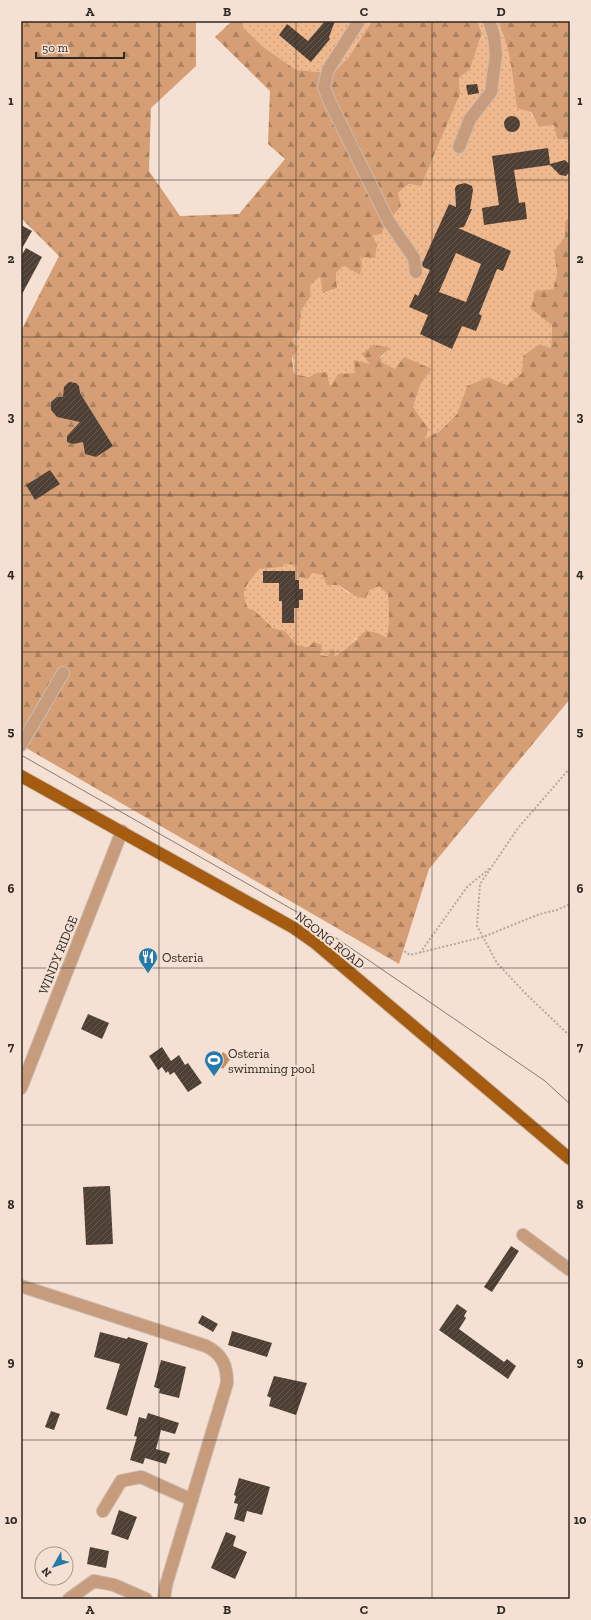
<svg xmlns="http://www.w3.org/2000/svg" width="591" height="1620" font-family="'Zilla Slab',serif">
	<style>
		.grass { fill: url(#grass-dots) }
		.forest { fill: url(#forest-firs); fill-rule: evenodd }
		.water { fill: #c48e64 }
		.building { fill: url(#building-hatch); fill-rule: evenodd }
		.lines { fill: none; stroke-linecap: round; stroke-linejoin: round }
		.minor-casing { stroke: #cdbcb0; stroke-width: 14 }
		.major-casing { stroke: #cdbcb0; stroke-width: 14 }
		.path { stroke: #b8a99d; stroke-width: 2; stroke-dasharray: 2 2; stroke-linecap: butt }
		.minor { stroke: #c69c7d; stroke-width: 12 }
		.major { stroke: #a55b10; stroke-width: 12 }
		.tram { stroke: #887b72; stroke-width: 1 }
		.grid { fill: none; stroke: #302924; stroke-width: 1; stroke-opacity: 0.55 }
		.labels { text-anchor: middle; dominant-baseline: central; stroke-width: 4; stroke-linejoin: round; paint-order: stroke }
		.street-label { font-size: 13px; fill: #302924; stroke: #f4e1d3 }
		.poi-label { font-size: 13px; fill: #302924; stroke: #f4e1d3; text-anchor: start }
		.neatline { fill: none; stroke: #302924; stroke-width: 1.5 }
		.grid-label { font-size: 13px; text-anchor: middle; font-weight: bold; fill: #302924 }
	</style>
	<defs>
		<pattern id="grass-dots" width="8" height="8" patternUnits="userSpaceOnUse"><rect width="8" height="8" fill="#f0b88d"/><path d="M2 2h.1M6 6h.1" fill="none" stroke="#ce9e7a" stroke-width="1.8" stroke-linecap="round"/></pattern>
		<pattern id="forest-firs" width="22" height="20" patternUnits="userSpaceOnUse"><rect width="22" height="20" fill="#d59e74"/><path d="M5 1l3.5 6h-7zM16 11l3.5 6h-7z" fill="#ad815f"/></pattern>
		<pattern id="building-hatch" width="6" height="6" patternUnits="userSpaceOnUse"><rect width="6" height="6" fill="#4e3f34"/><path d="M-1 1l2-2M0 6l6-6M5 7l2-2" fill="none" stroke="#65594f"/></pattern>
	</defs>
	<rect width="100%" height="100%" fill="#f4e1d3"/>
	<path class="grass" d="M243 21H372L349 57 333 73 296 70 262 46 243 27Z
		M477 21H498L505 37 512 64 515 91 540 127 554 125 557 139 570 140V217L565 221V236L554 251 557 273 553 289 551 348 539 344 523 356 522 373 507 385 488 377 467 386 457 414 440 431 424 440 429 429 413 407 421 383 432 369H395L382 362 380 358 390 349 370 364 330 387 316 373 309 377 294 374 292 341 300 329 301 311 311 296 310 285 320 277 324 293 337 288 336 273 344 266 360 275 359 257 372 236 382 234 384 228 401 206 398 193 409 184 421 186 460 94 459 78 470 69 482 33Z
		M285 564 297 565 312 573 324 575 347 592 365 599 370 590 379 585 388 594 389 619 387 639 356 638 347 650 335 656 334 649 327 656 320 655 308 647 297 645 285 631 273 628 254 610 248 608C239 589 248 584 259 568L283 567Z"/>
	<path class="forest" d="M21 21H196V66L151 108 149 171 180 216 239 214 285 159 268 144 270 91 215 37 232 21H243V27L262 46 296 70 333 73 349 57 372 21H477L482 33 470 69 459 78 460 94 421 186 409 184 398 193 401 206 384 228 382 234 372 236 377 244 375 258 360 257 362 265 360 275 344 266 336 273 337 288 323 293 320 277 310 285 311 296 301 311 300 329 292 341 298 349 292 358 294 374 309 377 316 373 327 372 330 387 338 374 355 373 354 360 370 364 362 354 373 345 391 348 380 357 382 362 395 369 404 357 432 369 421 383 413 407 429 429 425 439 440 431 457 414 467 386 488 377 507 385 522 373 523 356 539 344 551 348 552 325 531 309 535 291 553 289 557 273 554 251 565 236V221L570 217V699L429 869 399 964 21 745V331L59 256 21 218ZM285 564 297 565 298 577 308 579 312 573 323 575 327 585H338L355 596 365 599 370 590 379 586 388 594 389 619 387 638 378 633 366 631C353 641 350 648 335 656L334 648 327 656 320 655 322 645 314 642 308 647 297 645 285 631 273 628 254 610 248 608C239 589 248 584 259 569L283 567Z
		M498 21H570V140L557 139 554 125 539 127 531 112 517 108C513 78 511 49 498 21Z"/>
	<path class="water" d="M223 1052 231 1058 223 1069 215 1063Z"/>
	<path class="building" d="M325 21H335L329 37 330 39 311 62 279 35 287 24 308 41Z
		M477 84 479 93 468 95 466 85Z
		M504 124a8 8 0 1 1 16 0a8 8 0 1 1-16 0Z
		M548 148 550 164 565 160 570 165 569 172 566 176 560 175 550 165 514 170 519 203 525 202 527 219 484 225 482 208 499 205 492 156Z
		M465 183 472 186 473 190 470 209H472L464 227 458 228 511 251 503 271 497 269 479 314 482 316 476 331 462 326 452 349 420 334 428 315 409 307 415 294 418 296 430 270 423 267 422 264 449 204 456 207 455 188 457 185ZM456 253 481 264 466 302 439 292Z
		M21 225 32 231 21 250Z
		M26 248 42 257 21 296V256Z
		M69 382 76 383 79 386 80 393 113 446 96 457 85 454 83 442 73 444 67 442V436L80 422 57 417 51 410V402L57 397H63L64 387Z
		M50 470 60 484 35 500 26 485Z
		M263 571H295V580H299V589H303V600H299V608H294V623H282V601H279V583H263Z
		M88 1014 109 1023 102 1039 81 1029Z
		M162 1047 171 1061 179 1055 185 1065 188 1063 202 1083 188 1092 174 1072 170 1075 168 1071 166 1073 162 1067 158 1070 149 1056Z
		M110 1186 113 1244 86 1245 83 1187Z
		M511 1246 519 1251 492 1292 484 1287Z
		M457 1304 467 1311 464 1316 466 1318 459 1329 504 1362 507 1359 516 1366 508 1379 439 1330Z
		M202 1315 218 1324 213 1332 198 1323Z
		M232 1331 272 1343 267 1357 228 1345Z
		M100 1332 127 1339 128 1337 148 1343 127 1416 106 1409 120 1364 94 1357Z
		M161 1360 186 1367 179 1398 159 1393 160 1389 154 1387Z
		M274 1376 307 1383 296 1415 269 1406 271 1398 267 1396Z
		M51 1411 60 1414 54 1430 45 1427Z
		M148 1413 179 1423 175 1434 161 1430 156 1449 170 1453 166 1464 145 1458 143 1464 130 1460 137 1437 134 1436 139 1417 146 1419Z
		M239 1478 270 1487 262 1515 247 1511 244 1522 234 1519 238 1504 234 1503 236 1496 234 1495Z
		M119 1510 137 1517 128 1540 111 1534Z
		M226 1532 236 1536 233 1546 247 1552 235 1579 211 1568Z
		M90 1547 109 1551 106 1568 87 1564Z"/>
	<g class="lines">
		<defs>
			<path id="minor" d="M359 21 328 70 324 87 329 100 389 222 414 258 416 272
				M459 147 470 119 491 92 496 55 494 36 489 21
				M21 745 63 673
				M21 1088 122 831
				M523 1235 570 1270
				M21 1286 206 1346C222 1354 227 1365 227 1383L166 1585 164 1599
				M103 1511 121 1481 141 1477 192 1500
				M69 1599 94 1581 114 1585 146 1599"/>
			<path id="major" d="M21 776 294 928 314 942 570 1159"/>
		</defs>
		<use href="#minor" class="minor-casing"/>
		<use href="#major" class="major-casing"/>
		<path class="path" d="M570 768 518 828 480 884 477 926 497 963 527 995 570 1036
			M401 949 410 955 483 937 540 914 557 910 570 904
			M420 953 467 887 489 869"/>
		<use href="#minor" class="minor"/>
		<use href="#major" class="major"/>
		<path class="tram" d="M21 755 304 916 545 1081 570 1104"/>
	</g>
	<path class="grid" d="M159 21V1599M296 21V1599M432 21V1599M21 180H570M21 337H570M21 495H570M21 652H570M21 810H570M21 968H570M21 1125H570M21 1283H570M21 1440H570"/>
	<defs>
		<symbol id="restaurant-pin" viewBox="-11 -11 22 30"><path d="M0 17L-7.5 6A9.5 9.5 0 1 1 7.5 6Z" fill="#247aaa" stroke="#f4e1d3"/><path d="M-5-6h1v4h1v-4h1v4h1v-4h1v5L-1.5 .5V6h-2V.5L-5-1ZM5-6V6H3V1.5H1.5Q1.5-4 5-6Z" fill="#fff"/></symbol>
		<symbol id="stadium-pin" viewBox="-11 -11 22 30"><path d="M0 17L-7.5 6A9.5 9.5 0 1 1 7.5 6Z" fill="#247aaa" stroke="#f4e1d3"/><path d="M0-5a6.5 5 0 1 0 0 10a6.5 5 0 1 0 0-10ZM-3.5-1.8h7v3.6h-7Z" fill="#fff"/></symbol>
	</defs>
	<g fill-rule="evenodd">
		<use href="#restaurant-pin" x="137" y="946" width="22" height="30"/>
		<use href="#stadium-pin" x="203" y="1049" width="22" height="30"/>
	</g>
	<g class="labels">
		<g class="street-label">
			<text transform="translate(330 940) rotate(38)">NGONG ROAD</text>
			<text transform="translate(58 955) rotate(-68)">WINDY RIDGE</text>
		</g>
		<g class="poi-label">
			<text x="162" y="957">Osteria</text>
			<text x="228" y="1053">Osteria<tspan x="228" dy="15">swimming pool</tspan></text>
		</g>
	</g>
	<rect width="591" height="1620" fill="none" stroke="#f4e1d3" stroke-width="44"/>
	<g transform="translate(54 1566) rotate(231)"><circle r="19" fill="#f4e1d3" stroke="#a6978d"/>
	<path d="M0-3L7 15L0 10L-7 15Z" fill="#247aaa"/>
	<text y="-6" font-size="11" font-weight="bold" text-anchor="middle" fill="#302924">N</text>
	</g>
	<path d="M36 52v6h88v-6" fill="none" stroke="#302924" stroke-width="2"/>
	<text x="42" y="52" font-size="12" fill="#302924" stroke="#f4e1d3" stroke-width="3" paint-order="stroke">50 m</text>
	<rect x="22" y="22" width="547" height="1576" class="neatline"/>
	<g class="grid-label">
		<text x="90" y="16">A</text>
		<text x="227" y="16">B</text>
		<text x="364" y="16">C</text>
		<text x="501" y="16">D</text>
		<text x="11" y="105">1</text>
		<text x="580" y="105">1</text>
		<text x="11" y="263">2</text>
		<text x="580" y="263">2</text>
		<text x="11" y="421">3</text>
		<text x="580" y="421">3</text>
		<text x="11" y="578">4</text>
		<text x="580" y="578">4</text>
		<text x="11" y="736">5</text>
		<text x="580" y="736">5</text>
		<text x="11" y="893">6</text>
		<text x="580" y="893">6</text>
		<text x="11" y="1051">7</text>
		<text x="580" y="1051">7</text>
		<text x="11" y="1209">8</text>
		<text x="580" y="1209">8</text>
		<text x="11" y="1366">9</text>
		<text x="580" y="1366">9</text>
		<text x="11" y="1524">10</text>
		<text x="580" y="1524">10</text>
		<text x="90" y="1614">A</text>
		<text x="227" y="1614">B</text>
		<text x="364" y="1614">C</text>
		<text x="501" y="1614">D</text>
	</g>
</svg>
